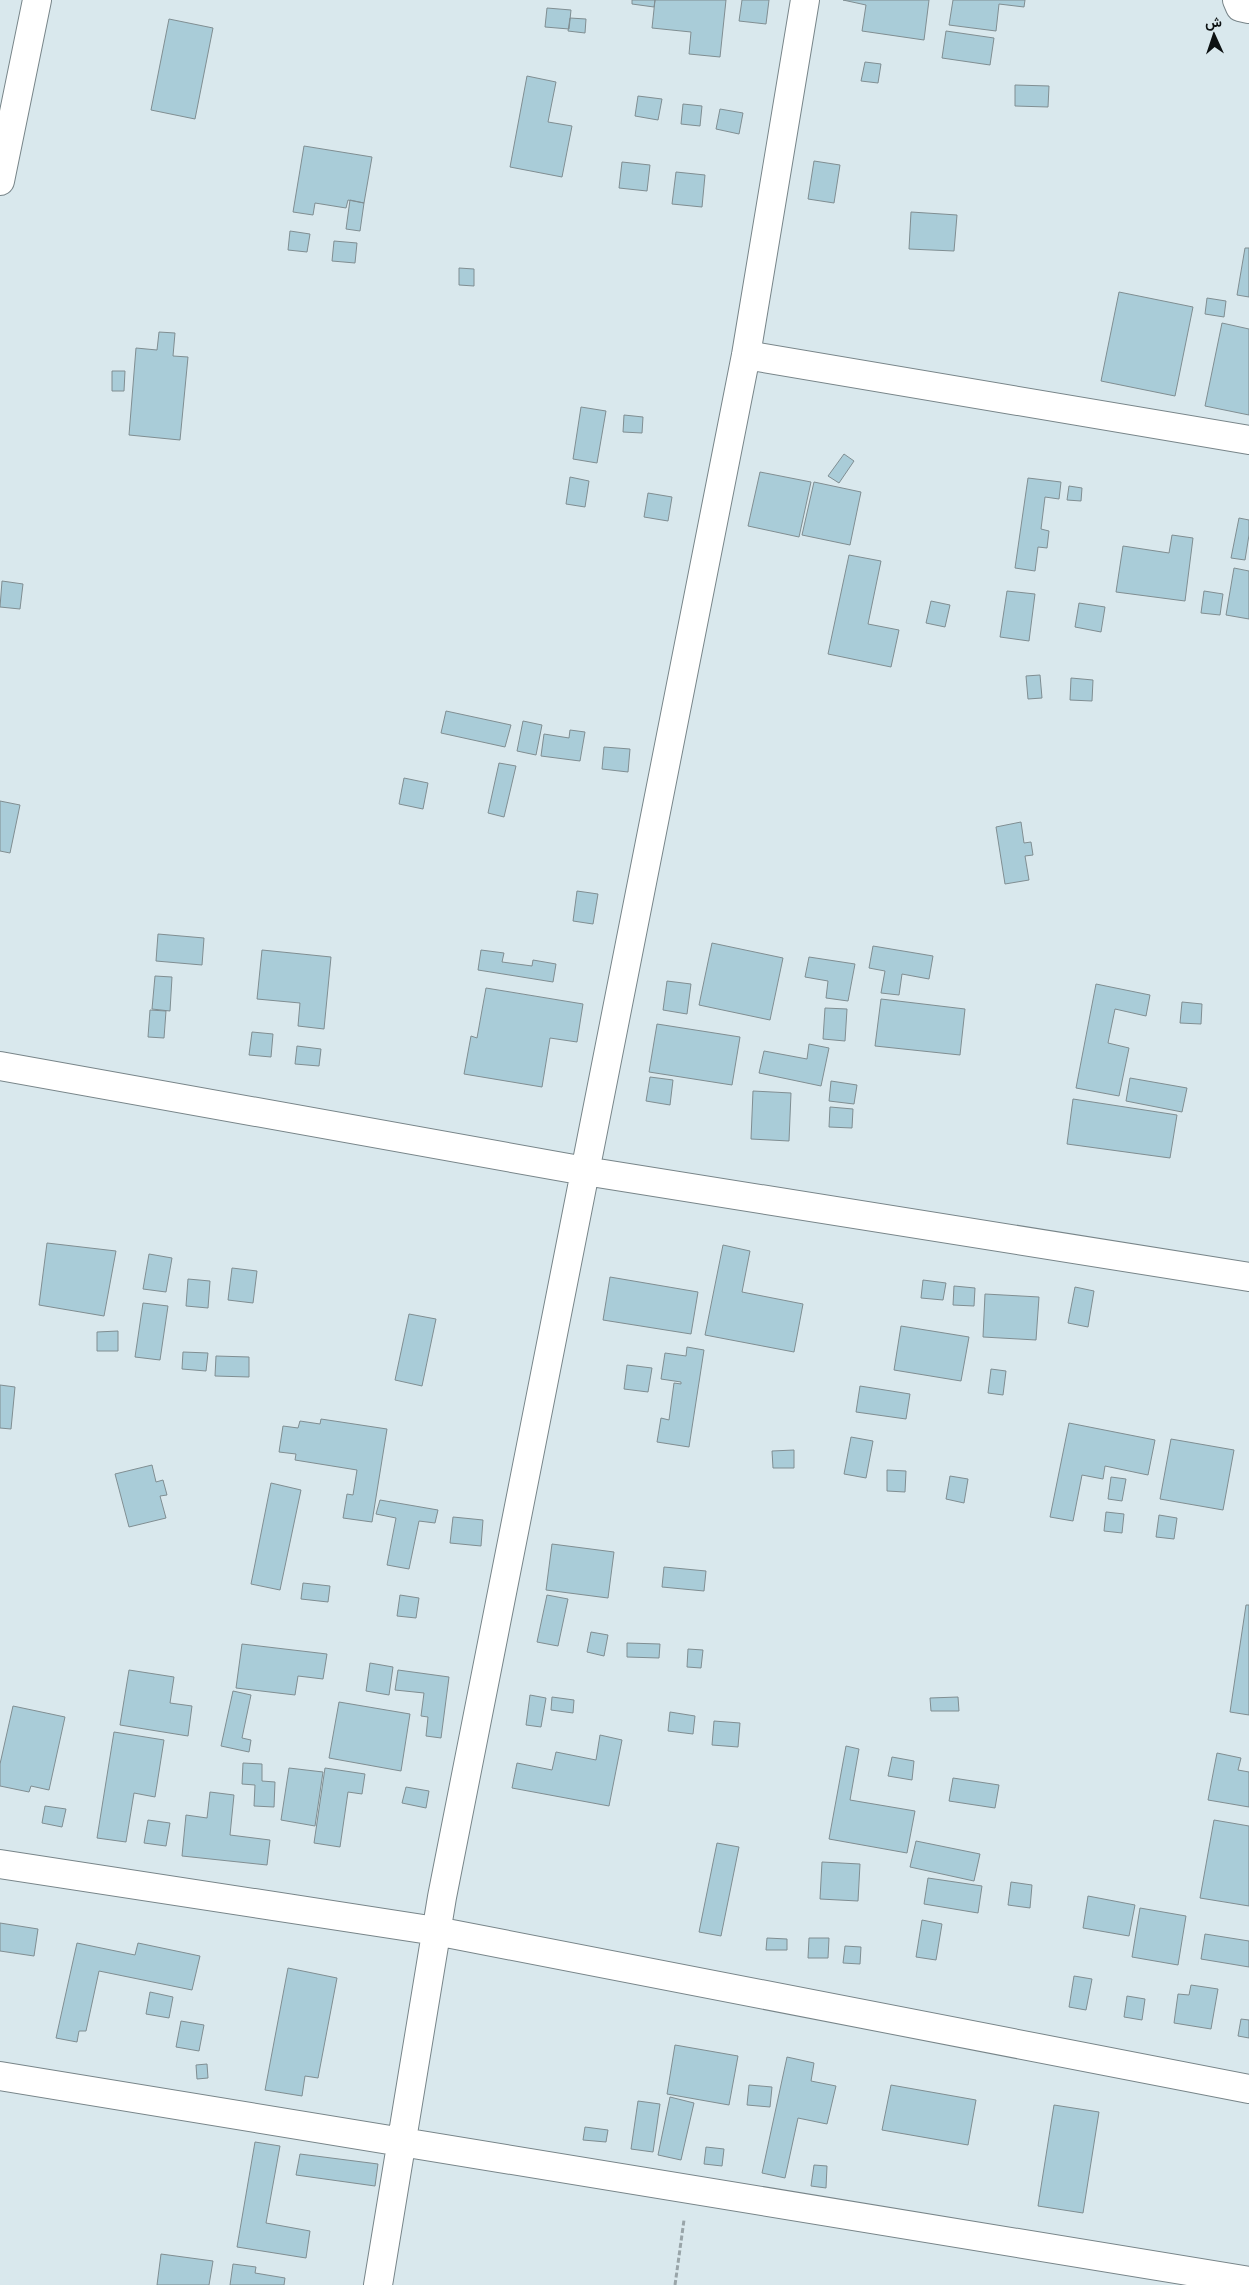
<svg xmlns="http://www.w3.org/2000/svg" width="1249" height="2285" font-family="'IBM Plex Serif',Vazirmatn,serif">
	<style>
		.building { fill: #a9ccd8; stroke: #808e92 }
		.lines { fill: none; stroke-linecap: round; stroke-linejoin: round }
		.street-casing { stroke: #788589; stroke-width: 30 }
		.path { stroke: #99a5a9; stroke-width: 3; stroke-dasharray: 5 2.5; stroke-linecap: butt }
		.street { stroke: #fff; stroke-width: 28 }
	</style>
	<rect width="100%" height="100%" fill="#d9e8ed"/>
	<path class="building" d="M632 0H655L654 7 632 4Z
		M655 0H726L720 57 689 54 691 32 652 28Z
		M742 0H769L766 24 739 21Z
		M843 0H929L924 40 862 31 866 5Z
		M953 0H1025L1024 7 999 4 996 31 949 25Z
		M547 8 571 10 569 29 545 27Z
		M570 18 586 19 585 33 568 31Z
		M169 19 213 28 195 119 151 110Z
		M946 31 994 38 990 65 942 58Z
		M865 62 881 64 878 83 861 81Z
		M527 76 556 82 548 122 572 126 562 177 510 167Z
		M1015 85 1049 86 1048 107 1015 106Z
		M638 96 662 99 658 120 635 116Z
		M683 104 702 106 700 126 681 124Z
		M720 109 743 113 739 134 716 129Z
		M304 146 372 157 364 203 348 200 346 208 315 203 313 215 293 212Z
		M814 161 840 165 834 203 808 199Z
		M622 162 650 165 647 191 619 188Z
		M676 172 705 175 702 207 672 204Z
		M350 200 364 203 360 231 346 229Z
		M911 212 957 215 954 251 909 249Z
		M290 231 310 234 307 252 288 250Z
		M334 241 357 243 355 263 332 261Z
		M1245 248H1249V297L1237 295Z
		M459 268 474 269V286L459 285Z
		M1119 292 1193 307 1175 396 1101 381Z
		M1207 298 1226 301 1224 317 1205 314Z
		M1222 323 1249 329V415L1205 406Z
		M159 332 175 333 173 356 188 357 180 440 129 435 136 348 157 350Z
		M112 371H125L124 391H112Z
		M581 407 606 411 597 463 573 459Z
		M624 415 643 417 642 433 623 432Z
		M844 454 854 461 839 483 828 476Z
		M760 472 811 482 799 537 748 526Z
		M570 477 589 481 585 507 566 504Z
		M1028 478 1061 482 1059 499 1045 497 1041 529 1049 531 1047 548 1038 547 1035 571 1015 568Z
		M814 482 861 492 850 545 802 535Z
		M1069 486 1082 488 1081 501 1067 500Z
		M648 493 672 497 668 521 644 517Z
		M1239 518 1249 520V535L1245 560 1231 558Z
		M1172 535 1193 538 1185 601 1116 592 1123 546 1169 553Z
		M849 555 881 561 868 624 899 630 891 667 828 654Z
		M1234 568 1249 571V619L1226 615Z
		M2 581 23 584 20 609 0 607Z
		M1007 591 1035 594 1029 641 1000 637Z
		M1204 591 1223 594 1220 615 1201 613Z
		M931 601 950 605 945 627 926 623Z
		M1079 603 1105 607 1101 632 1075 627Z
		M1040 675 1042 698 1028 699 1026 676Z
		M1071 678 1093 680 1092 701 1070 700Z
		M446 711 511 725 505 747 441 733Z
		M523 721 542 725 536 755 517 751Z
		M570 730 585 732 580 761 541 756 544 734 569 738Z
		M604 747 630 749 628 772 602 769Z
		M499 763 516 766 504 817 488 813Z
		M404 778 428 783 423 809 399 804Z
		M0 801 20 805 10 853 0 851Z
		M1021 822 1024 843 1031 842 1033 855 1025 856 1029 880 1005 884 996 827Z
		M577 891 598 894 593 924 573 921Z
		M158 934 204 938 202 965 156 961Z
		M712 943 783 958 770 1020 699 1005Z
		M873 946 933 956 929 979 902 974 899 995 881 993 885 971 869 968Z
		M262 950 331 957 324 1029 298 1026 300 1003 257 999Z
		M481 950 504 953 502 962 532 966 533 960 556 964 553 982 478 970Z
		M809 957 855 964 848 1001 826 998 828 981 805 977Z
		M155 976 172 977 170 1011 152 1009Z
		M667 981 691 984 687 1014 663 1010Z
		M1096 984 1150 995 1146 1016 1115 1009 1108 1043 1129 1048 1119 1096 1076 1088Z
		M486 988 583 1004 577 1042 550 1038 542 1087 464 1074 471 1036 477 1038Z
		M881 999 965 1009 960 1055 875 1046Z
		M1182 1002 1202 1004 1201 1024 1180 1023Z
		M825 1008 847 1009 845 1041 823 1039Z
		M150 1010 166 1011 164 1038 148 1037Z
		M657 1024 740 1037 732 1085 649 1072Z
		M252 1032 273 1034 271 1057 249 1055Z
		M809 1044 829 1048 821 1086 759 1073 764 1051 807 1059Z
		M297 1046 321 1049 319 1066 295 1064Z
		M650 1077 673 1080 670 1105 646 1101Z
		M1130 1078 1187 1088 1182 1112 1126 1101Z
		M831 1081 857 1085 854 1104 829 1101Z
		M753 1091 791 1093 789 1141 751 1139Z
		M1073 1099 1177 1115 1170 1158 1067 1144Z
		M830 1107 853 1109 852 1128 829 1127Z
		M47 1243 116 1251 104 1316 39 1305Z
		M723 1245 750 1251 742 1292 803 1304 794 1352 705 1335Z
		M149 1254 172 1258 166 1292 143 1289Z
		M232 1268 257 1271 253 1303 228 1300Z
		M610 1277 698 1292 691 1334 603 1320Z
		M188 1279 210 1281 208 1308 186 1306Z
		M923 1280 946 1283 943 1300 921 1298Z
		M954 1286 975 1288 974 1306 953 1305Z
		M1075 1287 1094 1291 1088 1327 1068 1323Z
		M985 1294 1039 1297 1036 1340 983 1337Z
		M143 1303 168 1306 160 1360 135 1357Z
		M409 1314 436 1319 422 1386 395 1380Z
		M901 1326 969 1337 961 1381 894 1370Z
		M118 1331V1351H97V1332Z
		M687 1347 704 1350 689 1447 657 1442 661 1418 669 1420 674 1383 681 1384V1382L661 1379 665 1353 686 1356Z
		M183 1352 208 1353 206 1371 182 1369Z
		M216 1356 249 1357V1377L215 1376Z
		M627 1365 652 1368 648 1392 624 1389Z
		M991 1369 1006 1371 1003 1395 988 1393Z
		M0 1385 15 1387 11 1429 0 1428Z
		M860 1386 910 1394 906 1419 856 1412Z
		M321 1419 387 1429 372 1522 343 1518 347 1494 353 1495 357 1470 295 1460 296 1454 279 1452 283 1426 298 1428 300 1421 320 1424Z
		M1069 1423 1155 1440 1148 1475 1105 1466 1103 1479 1082 1475 1073 1521 1050 1517Z
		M851 1437 873 1441 866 1478 844 1474Z
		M1171 1439 1234 1450 1223 1510 1160 1499Z
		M794 1450V1468H773L772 1451Z
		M152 1465 156 1482 163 1480 167 1495 160 1496 166 1518 129 1527 115 1474Z
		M887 1470 906 1471 905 1492 887 1491Z
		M950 1476 968 1479 964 1503 946 1499Z
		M1111 1477 1126 1479 1122 1501 1108 1499Z
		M271 1483 301 1490 280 1590 251 1584Z
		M380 1500 438 1510 435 1523 419 1521 409 1569 387 1565 396 1518 376 1514Z
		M1106 1512 1124 1514 1122 1533 1104 1531Z
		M1159 1515 1177 1518 1174 1539 1156 1537Z
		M453 1517 483 1520 481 1546 450 1543Z
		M552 1544 614 1552 608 1598 546 1590Z
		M664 1567 706 1571 704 1591 662 1587Z
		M303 1583 330 1586 328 1602 301 1599Z
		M400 1595 419 1598 416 1618 397 1616Z
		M547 1595 568 1599 558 1646 537 1642Z
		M1246 1605H1249V1715L1230 1712Z
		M591 1632 608 1635 604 1656 587 1652Z
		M627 1643 660 1644 659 1658 627 1657Z
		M242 1644 327 1654 323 1679 298 1676 295 1695 236 1688Z
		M688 1649 703 1650 701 1668 687 1667Z
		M370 1663 393 1667 389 1695 366 1691Z
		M129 1670 174 1677 170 1703 192 1706 188 1736 120 1725Z
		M398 1670 449 1677 441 1738 426 1736 428 1717 421 1716 424 1693 395 1690Z
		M233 1691 251 1695 242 1738 251 1740 249 1752 221 1746Z
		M530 1695 546 1698 541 1727 526 1725Z
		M552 1697 574 1700 573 1713 551 1710Z
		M958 1697 959 1711H931L930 1698Z
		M339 1702 410 1714 401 1771 329 1758Z
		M13 1706 65 1717 49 1790 31 1786 29 1792 0 1786V1764Z
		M670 1712 695 1716 693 1734 668 1731Z
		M714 1721 740 1723 738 1747 712 1745Z
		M114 1732 164 1740 155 1797 134 1793 126 1842 97 1838Z
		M600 1735 622 1740 609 1806 512 1788 517 1763 552 1770 556 1752 596 1760Z
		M846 1746 859 1749 850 1800 915 1811 907 1853 829 1839Z
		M1217 1753 1241 1758 1238 1770 1249 1772V1807L1208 1800Z
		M892 1757 914 1761 912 1780 888 1776Z
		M243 1763 262 1764V1781L275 1782 274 1807 254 1806 255 1785 242 1784Z
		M289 1768 323 1772 315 1826 281 1820Z
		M325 1768 365 1774 362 1794 348 1792 340 1847 314 1843Z
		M953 1778 999 1785 995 1808 949 1801Z
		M406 1787 429 1791 426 1808 402 1803Z
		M210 1792 234 1795 230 1835 270 1840 267 1865 182 1856 186 1815 207 1818Z
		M45 1806 66 1809 62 1827 42 1823Z
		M148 1820 170 1823 166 1846 144 1843Z
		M1214 1820 1249 1826V1906L1200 1898Z
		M916 1841 980 1854 974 1881 910 1867Z
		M717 1843 739 1847 721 1936 699 1932Z
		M822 1862 860 1864 858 1901 820 1899Z
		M928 1878 982 1886 978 1913 924 1904Z
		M1011 1882 1032 1885 1030 1908 1008 1905Z
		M1088 1896 1135 1905 1129 1936 1083 1928Z
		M1140 1908 1186 1916 1178 1965 1132 1957Z
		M922 1920 942 1924 936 1960 916 1957Z
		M0 1923 38 1929 34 1956 0 1951Z
		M1205 1934 1249 1941V1967L1201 1959Z
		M767 1938 787 1939V1950H766Z
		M809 1938H829L828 1958H808Z
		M77 1943 135 1955 138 1943 200 1956 192 1990 99 1971 86 2031H79L77 2042 56 2038Z
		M845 1946 861 1947 860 1964 843 1963Z
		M288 1968 337 1978 318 2078 305 2076 302 2096 265 2090Z
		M1074 1976 1092 1979 1086 2010 1069 2007Z
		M1191 1985 1218 1989 1211 2029 1174 2023 1178 1994 1189 1995Z
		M150 1992 173 1997 169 2018 146 2014Z
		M1127 1996 1145 1999 1142 2020 1124 2017Z
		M1241 2019 1249 2020V2038L1238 2036Z
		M181 2021 204 2025 199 2051 176 2047Z
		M675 2045 738 2056 729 2105 667 2094Z
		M787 2057 814 2063 811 2081 836 2086 827 2124 798 2118 785 2178 762 2173Z
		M207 2064 208 2078 197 2079 196 2065Z
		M749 2085 772 2087 770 2107 747 2105Z
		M891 2085 976 2100 968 2145 882 2130Z
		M670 2097 694 2103 681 2160 658 2155Z
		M638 2101 660 2104 653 2152 631 2149Z
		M1054 2105 1099 2112 1083 2213 1038 2206Z
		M585 2127 608 2130 606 2142 583 2140Z
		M255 2142 280 2146 266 2223 310 2231 306 2258 237 2247Z
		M706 2147 724 2149 722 2166 704 2164Z
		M300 2154 378 2164 375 2186 296 2175Z
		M814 2165 827 2166 826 2188 811 2186Z
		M161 2254 213 2261 209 2285H157Z
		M233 2264 256 2267 255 2273 285 2278 284 2285H230Z"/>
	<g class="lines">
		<defs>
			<path id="street" d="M1237 0 1240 7 1249 9
				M0 181 37 0
				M746 355 1249 440
				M0 1066 585 1171 1249 1277
				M0 1864 436 1931 1249 2089
				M0 2076 1249 2281
				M378 2285 442 1897 746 355 805 0"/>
		</defs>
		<use href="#street" class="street-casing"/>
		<path class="path" d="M675 2285 684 2220"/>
		<use href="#street" class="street"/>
	</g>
	<g transform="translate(1214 35) rotate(357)" stroke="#d9e8ed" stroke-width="4" paint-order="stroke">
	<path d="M0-4L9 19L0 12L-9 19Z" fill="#0d1213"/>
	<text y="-8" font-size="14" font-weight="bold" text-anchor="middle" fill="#0d1213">ش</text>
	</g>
</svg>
